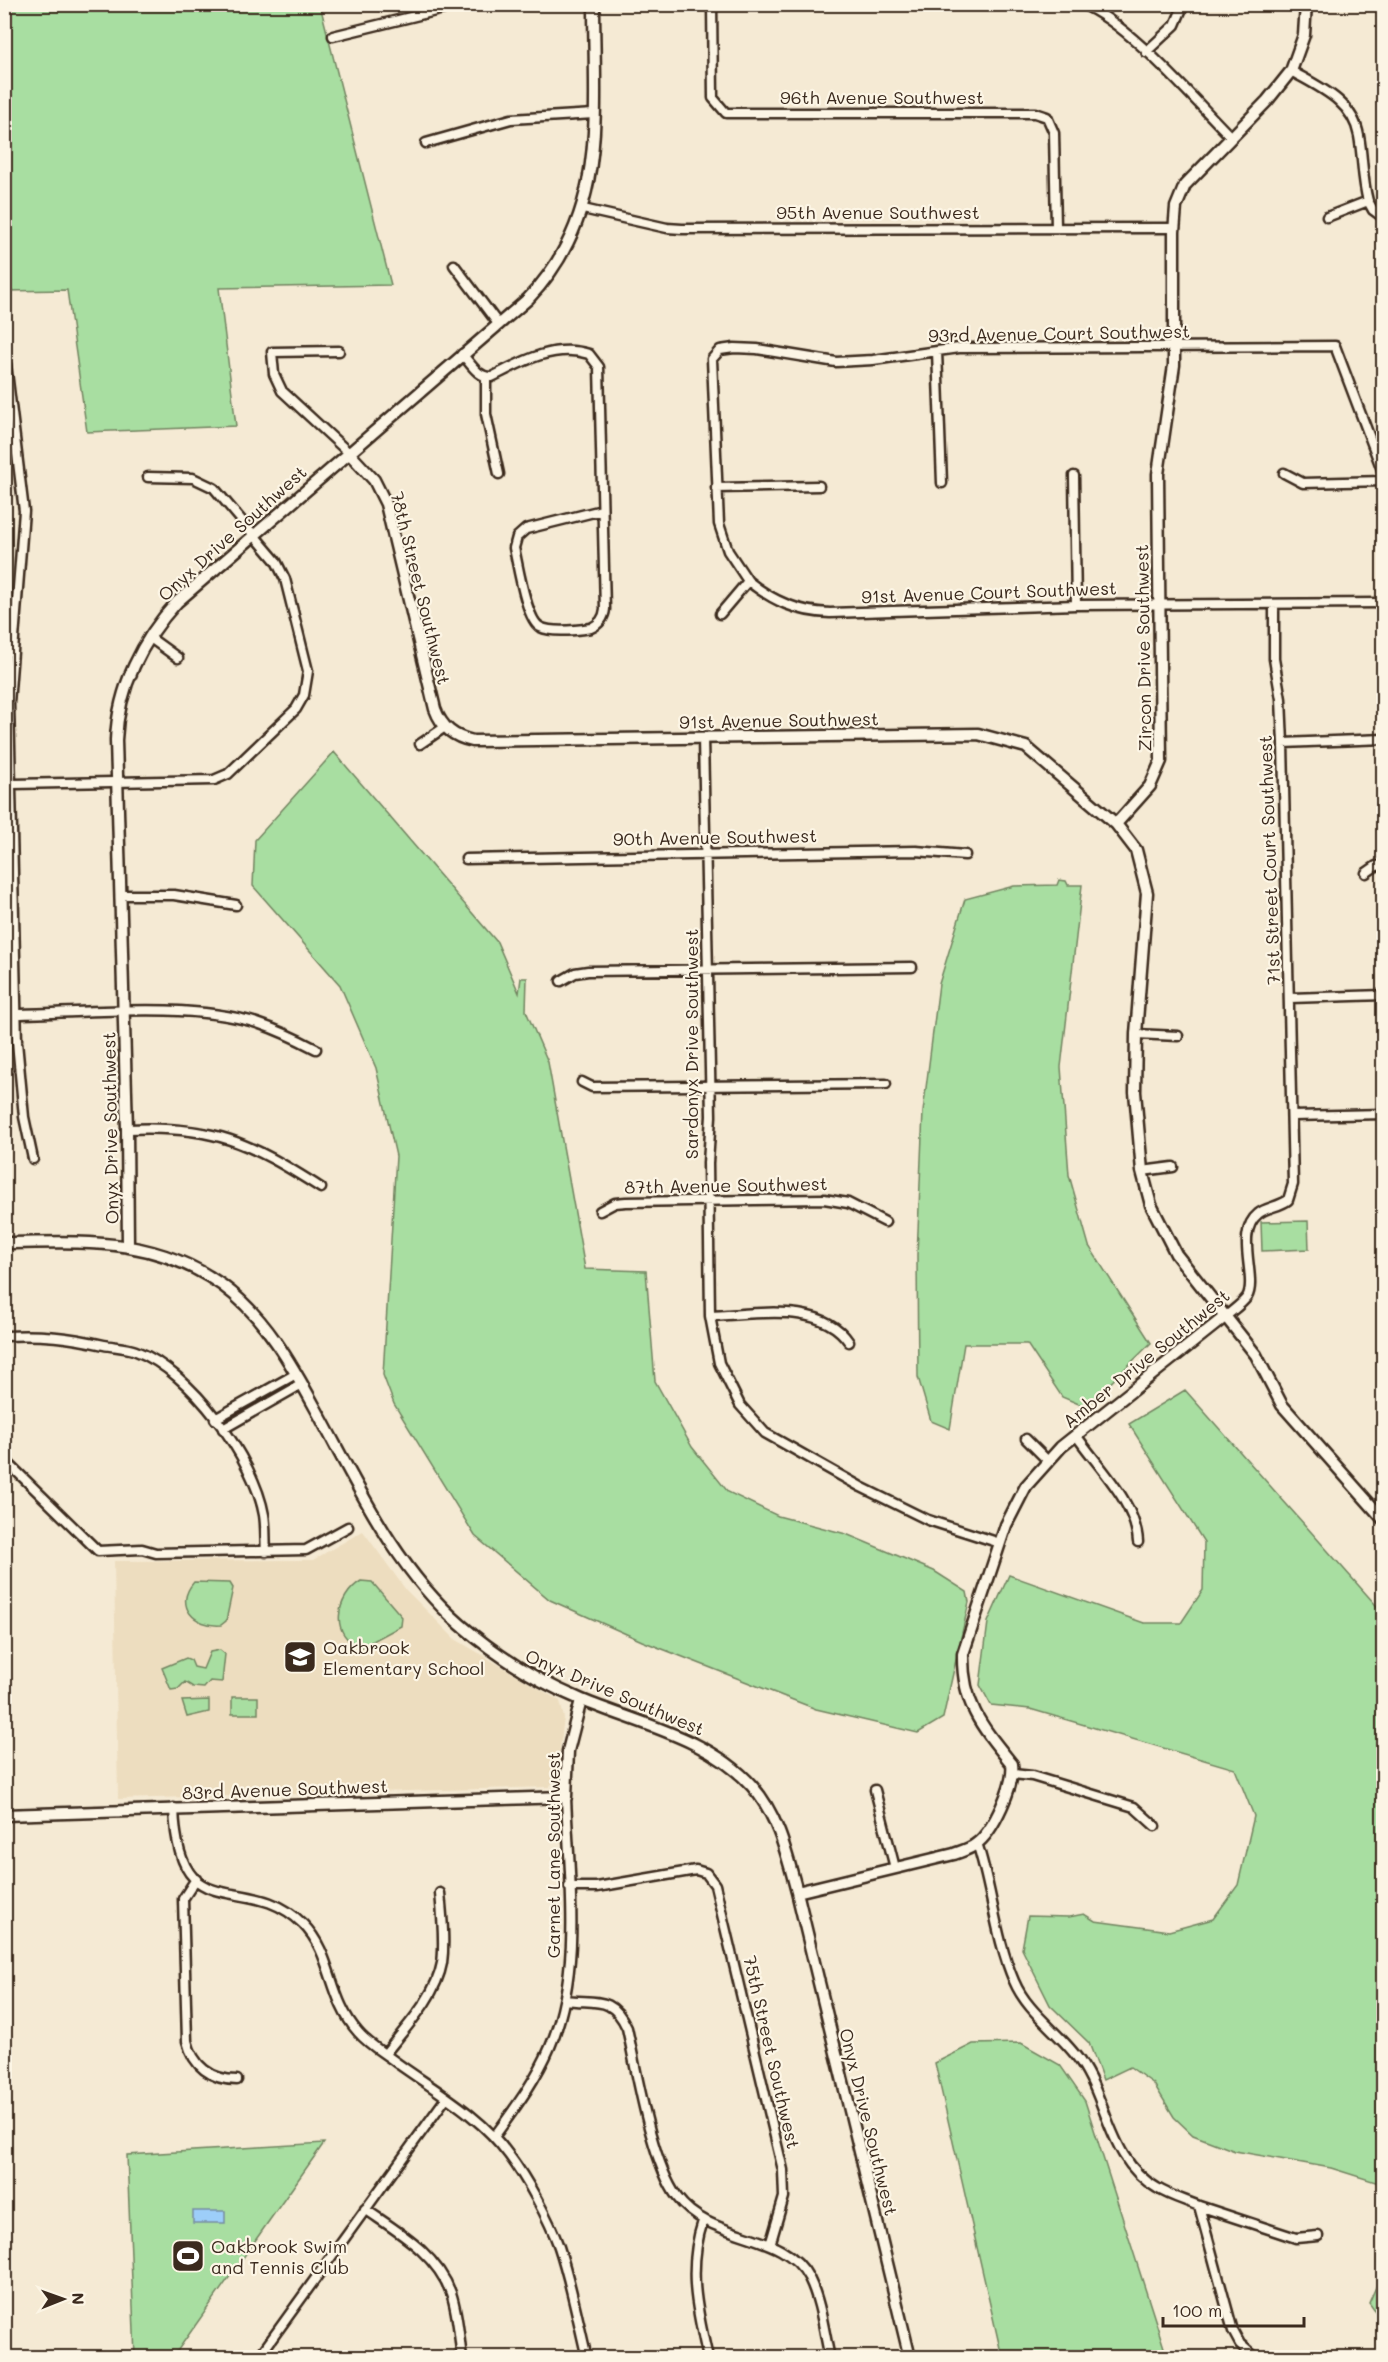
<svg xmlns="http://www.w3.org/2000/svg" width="1388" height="2362" font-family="Mali,sans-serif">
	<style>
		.built { fill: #edddbf }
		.green { fill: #a8dea1; stroke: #728460; stroke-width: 1.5 }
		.water { fill: #9dcef9; stroke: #768ca1; stroke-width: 1.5 }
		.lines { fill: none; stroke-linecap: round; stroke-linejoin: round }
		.minor-casing { stroke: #3b2a1e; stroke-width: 13 }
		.tertiary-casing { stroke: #3b2a1e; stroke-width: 15 }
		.minor { stroke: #fcf5e5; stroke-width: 8 }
		.tertiary { stroke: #fcf5e5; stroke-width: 10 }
		.labels { text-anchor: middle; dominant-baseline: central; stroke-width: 4.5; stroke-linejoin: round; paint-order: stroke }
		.street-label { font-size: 18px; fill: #3b2a1e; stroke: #fcf5e5 }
		.poi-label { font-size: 18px; fill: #3b2a1e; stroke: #fcf5e5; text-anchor: start }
	</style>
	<rect width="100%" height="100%" fill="#f5ead4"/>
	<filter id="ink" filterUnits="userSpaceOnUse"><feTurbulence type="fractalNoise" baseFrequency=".0167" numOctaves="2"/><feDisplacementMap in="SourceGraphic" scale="12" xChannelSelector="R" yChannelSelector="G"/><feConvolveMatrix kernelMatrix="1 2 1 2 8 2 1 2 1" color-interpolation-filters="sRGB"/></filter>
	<g filter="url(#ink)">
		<path class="built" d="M363 1531 406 1590 455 1639 560 1701 564 1718 556 1778 549 1787 118 1799 114 1561 313 1560Z"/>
		<path class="green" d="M4 5H320L391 285 219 288 236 426 87 432 67 290 5 291Z
			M334 752 497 942 519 993 521 978H527L526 1011 548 1062 585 1269 646 1271 655 1381 692 1447 728 1492 778 1516 846 1534 934 1571 967 1592 969 1602 943 1718 918 1733 816 1709 642 1641 550 1600 475 1536 394 1404 383 1375 396 1156 376 1068 340 985 253 886 255 840Z
			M1059 880 1066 881 1068 885H1082L1061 1067 1069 1175 1089 1246 1151 1343 1086 1407 1062 1397 1027 1344H964L950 1429 931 1421 918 1377 917 1255 923 1112 939 984 965 899 1014 886 1057 885Z
			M1308 1221 1309 1249 1262 1251 1261 1222Z
			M1185 1390 1383 1613V2195L1379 2183 1331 2168 1235 2151 1193 2135 1174 2117 1154 2084 1130 2067 1103 2080 1089 2043 1050 2005 1022 1949 1028 1916 1069 1917 1084 1914 1095 1921 1169 1931 1213 1919 1238 1885 1254 1816 1235 1769 1030 1709 991 1705 980 1685 988 1622 1009 1575 1144 1623H1181L1203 1590 1204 1542 1129 1424Z
			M361 1581 372 1582 402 1617 401 1626 362 1647C328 1637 336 1596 361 1581Z
			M194 1582 230 1583 233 1588 226 1621 221 1625C195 1627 173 1606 194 1582Z
			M220 1650 225 1654 222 1682 210 1681 204 1688 193 1687 185 1682 178 1689 171 1690 162 1668 186 1658 191 1660 194 1667 203 1669 210 1652Z
			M232 1697H258V1714H232Z
			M209 1700V1712L187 1717 182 1701Z
			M1021 2043 1060 2065 1085 2101 1167 2357H1002L935 2063 973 2044Z
			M324 2143 173 2357H135L127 2155Z
			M1383 2271 1384 2322H1383L1369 2303Z"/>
		<path class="water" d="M193 2211H225V2223H193Z"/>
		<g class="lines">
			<defs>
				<path id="minor" d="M712 4 713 98 726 113H1035L1047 117 1054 133 1056 227
					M1081 4C1128 22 1194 100 1231 137
					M333 36 464 4
					M1146 52 1175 25 1184 4
					M1291 71C1319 87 1353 101 1359 136 1363 158 1362 179 1368 201L1373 210 1384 218
					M426 143 511 119 594 114
					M583 209 667 228 682 229 1174 228
					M1327 217 1368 201
					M454 265 499 325
					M339 351 272 352 274 374 282 391 348 452
					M937 351 942 483
					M462 354C471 364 478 378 492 377 521 362 554 343 589 354L599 367 605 609C604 619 599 624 591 628 578 630 552 633 540 627 526 619 518 565 514 548L517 537 526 529 602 510
					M6 364 24 511 9 703 17 1042 24 1117 33 1159
					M486 377V414L499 474
					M1284 473 1303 483 1384 481
					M1074 476 1076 605
					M716 488 819 486
					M748 581C773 601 797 612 830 613L1076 605 1384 603
					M720 614 748 581 728 551 719 524 712 359 720 350 734 348 757 349 836 362 873 360 959 348 1335 346 1384 475
					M149 637 178 658
					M703 738 711 1116 708 1163 710 1316 719 1363 740 1405 765 1433 861 1487 928 1520 1000 1543
					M1283 743 1384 739
					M420 744 445 727
					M13 784 214 780 228 774 296 709 304 695 308 671 285 579 276 561 214 488 193 478 148 477
					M466 859 916 851 965 855
					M1366 873 1376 866 1384 865
					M120 895H174L236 905
					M561 981 575 973 588 971 912 967
					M1290 998 1384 995
					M17 1014C90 1013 187 1002 257 1023 278 1030 297 1039 316 1049
					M1136 1034 1178 1036
					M582 1082 592 1087 886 1084
					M1293 1116 1384 1114
					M127 1129C214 1125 249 1142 321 1188
					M1142 1171 1173 1167
					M600 1211 615 1203 626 1202 824 1199 848 1203 885 1222
					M710 1316C753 1315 821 1300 849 1342
					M1226 1316C1233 1310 1242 1304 1247 1297 1258 1279 1234 1233 1258 1214 1266 1207 1279 1207 1288 1200L1293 1184 1283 743 1281 699 1274 659V605
					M4 1336C42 1334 68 1337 104 1345 114 1347 126 1347 136 1351 190 1371 254 1458 264 1515 266 1527 265 1540 266 1552
					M215 1419 296 1374
					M223 1429 302 1384
					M1076 1435C1097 1466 1136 1502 1138 1542
					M1026 1439 1047 1460
					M4 1459 98 1551 142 1549 156 1553 306 1550 348 1527
					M1013 1774 1032 1776 1134 1807 1155 1826
					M875 1790 895 1868
					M174 1808C178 1932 246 1867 303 1924 333 1954 328 1998 358 2032 369 2045 384 2053 397 2063 436 2091 481 2116 509 2155 527 2179 549 2219 559 2247 571 2283 578 2321 587 2358
					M977 1843C992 1888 995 1937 1014 1981 1028 2014 1060 2032 1080 2061 1109 2103 1109 2161 1157 2188 1170 2196 1185 2200 1199 2206L1233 2331 1240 2344 1256 2358
					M196 1879 183 1899 187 2041C193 2066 211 2080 237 2080
					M569 1887H597L696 1870 706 1873 715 1885 783 2170 784 2197 770 2245
					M565 2000C596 2004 612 1995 627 2028 637 2073 651 2161 677 2197 711 2243 784 2229 809 2278 821 2302 824 2332 830 2358
					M385 2054C405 2028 436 1997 442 1963 445 1941 442 1915 440 1893
					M494 2137C515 2108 536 2080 550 2047 583 1969 569 1879 566 1797
					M1199 2206 1296 2238 1318 2236
					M365 2209C398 2232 436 2253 451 2293 458 2313 459 2337 462 2358
					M703 2221C687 2269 697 2310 708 2358
					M258 2358 446 2098"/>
				<path id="tertiary" d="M348 452 374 480 386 504 435 709C442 728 454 737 473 741L978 734 1026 747 1116 824 1136 850 1147 893 1136 1034 1135 1092 1142 1171 1151 1205 1176 1254 1256 1355 1282 1405 1384 1520
					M1116 824 1150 786 1161 761 1158 474 1174 365V232L1176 207 1185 185 1267 101 1291 71 1304 35 1306 4
					M4 1243C84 1242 153 1236 222 1285 265 1316 292 1365 317 1411 358 1486 395 1568 461 1625 498 1657 537 1681 582 1700 640 1724 709 1738 752 1786 778 1815 787 1855 797 1892L910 2358
					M128 1246 127 1129 116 740C118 688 142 640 177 602L528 299C609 215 594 112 594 4
					M4 1815 566 1797 568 1751 581 1700
					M797 1892 954 1854C962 1851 970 1849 976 1844 993 1832 1015 1784 1012 1764 982 1727 962 1704 963 1654L1006 1525 1026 1486 1061 1447 1226 1316"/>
			</defs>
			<use href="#minor" class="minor-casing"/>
			<use href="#tertiary" class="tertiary-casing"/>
			<use href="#minor" class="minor"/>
			<use href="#tertiary" class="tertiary"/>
		</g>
	</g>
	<defs>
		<symbol id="school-square" viewBox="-11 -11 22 22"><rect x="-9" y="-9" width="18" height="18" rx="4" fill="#3b2a1e" stroke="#fcf5e5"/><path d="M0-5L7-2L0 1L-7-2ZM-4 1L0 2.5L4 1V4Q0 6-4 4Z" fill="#fff"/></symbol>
		<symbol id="stadium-square" viewBox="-11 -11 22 22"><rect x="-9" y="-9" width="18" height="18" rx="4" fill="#3b2a1e" stroke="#fcf5e5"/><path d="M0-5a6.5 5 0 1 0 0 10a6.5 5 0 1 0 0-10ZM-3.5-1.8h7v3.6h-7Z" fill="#fff"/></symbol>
	</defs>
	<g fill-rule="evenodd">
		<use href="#school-square" x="281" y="1638" width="38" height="38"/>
		<use href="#stadium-square" x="169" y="2237" width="38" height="38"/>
	</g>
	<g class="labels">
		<g class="street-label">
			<text x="882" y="97">96th Avenue Southwest</text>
			<text x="878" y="212">95th Avenue Southwest</text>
			<text transform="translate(1059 333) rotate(-1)">93rd Avenue Court Southwest</text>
			<text transform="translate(232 533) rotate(-42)">Onyx Drive Southwest</text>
			<text transform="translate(421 588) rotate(76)">78th Street Southwest</text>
			<text transform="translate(989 592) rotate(-2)">91st Avenue Court Southwest</text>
			<text transform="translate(1143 648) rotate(-91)">Zircon Drive Southwest</text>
			<text transform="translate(779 720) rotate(-1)">91st Avenue Southwest</text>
			<text transform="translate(715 837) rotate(-1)">90th Avenue Southwest</text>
			<text transform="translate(1269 860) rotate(-92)">71st Street Court Southwest</text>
			<text transform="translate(691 1044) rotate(-90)">Sardonyx Drive Southwest</text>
			<text transform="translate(110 1128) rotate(-91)">Onyx Drive Southwest</text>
			<text transform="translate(726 1185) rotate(-1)">87th Avenue Southwest</text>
			<text transform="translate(1146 1358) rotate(-39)">Amber Drive Southwest</text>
			<text transform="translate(615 1692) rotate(23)">Onyx Drive Southwest</text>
			<text transform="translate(285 1789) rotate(-2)">83rd Avenue Southwest</text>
			<text transform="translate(553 1855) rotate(-90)">Garnet Lane Southwest</text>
			<text transform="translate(772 2052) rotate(77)">75th Street Southwest</text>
			<text transform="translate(869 2122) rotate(76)">Onyx Drive Southwest</text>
		</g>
		<g class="poi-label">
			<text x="323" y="1647">Oakbrook<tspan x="323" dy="21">Elementary School</tspan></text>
			<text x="211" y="2246">Oakbrook Swim<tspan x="211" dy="21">and Tennis Club</tspan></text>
		</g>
	</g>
	<rect width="1388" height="2362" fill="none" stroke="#fcf5e5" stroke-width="24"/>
	<rect x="12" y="12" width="1364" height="2338" fill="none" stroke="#3b2a1e" stroke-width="2" filter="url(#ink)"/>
	<g transform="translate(63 2299) rotate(89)" stroke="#fcf5e5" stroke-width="4.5" paint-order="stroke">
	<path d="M0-4.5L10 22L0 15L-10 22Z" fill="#3b2a1e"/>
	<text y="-9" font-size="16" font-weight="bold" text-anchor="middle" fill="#3b2a1e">N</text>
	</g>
	<path d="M1163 2317v9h141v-9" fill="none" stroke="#3b2a1e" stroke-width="3"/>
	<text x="1172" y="2317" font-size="18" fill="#3b2a1e" stroke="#fcf5e5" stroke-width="4.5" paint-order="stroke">100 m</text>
</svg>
